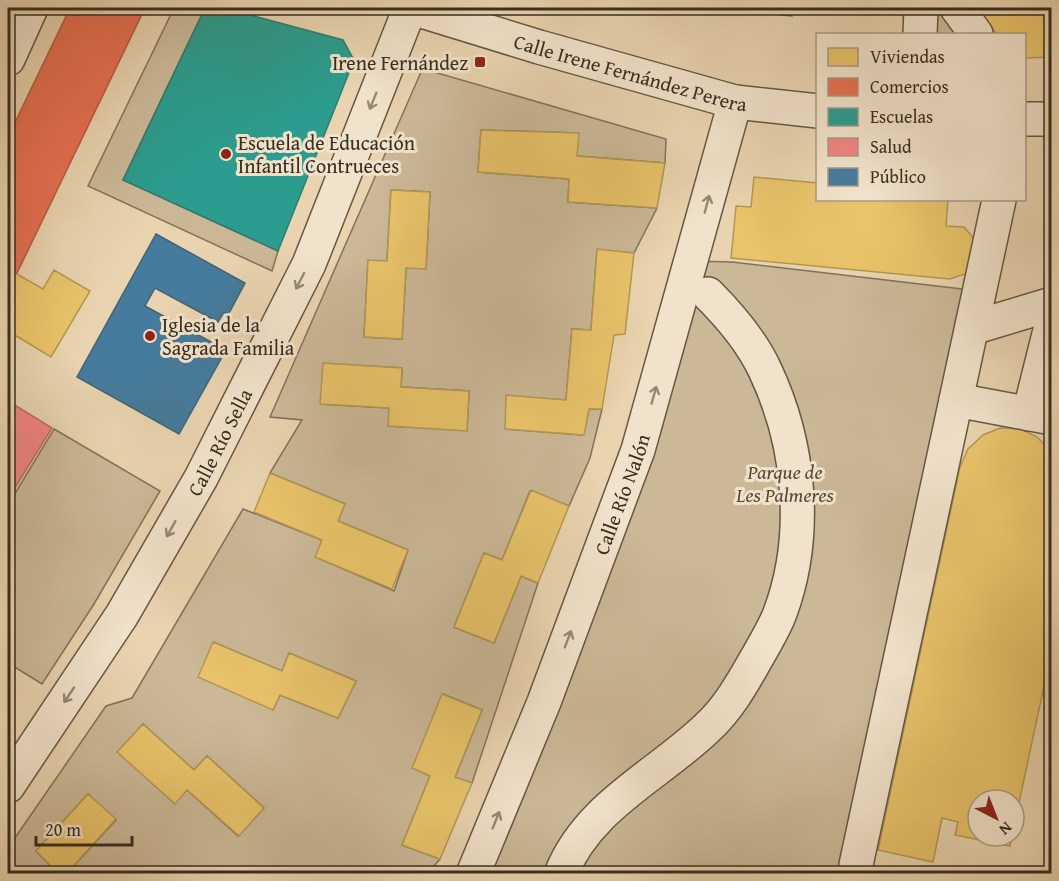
<svg xmlns="http://www.w3.org/2000/svg" width="1059" height="881" font-family="'Gentium Book Plus',serif">
	<style>
		.green { fill: #cbb897; stroke: #81725c; stroke-width: 1.5; fill-rule: evenodd }
		.homes { fill: #e9c46a; stroke: #b49754; stroke-width: 1.5 }
		.shops { fill: #e76f51; stroke: #b25b43; stroke-width: 1.5 }
		.schools { fill: #2a9d8f; stroke: #2e7b6e; stroke-width: 1.5 }
		.health { fill: #f28482; stroke: #ba6a65; stroke-width: 1.5 }
		.public { fill: #457b9d; stroke: #416478; stroke-width: 1.5 }
		.lines { fill: none; stroke-linecap: round; stroke-linejoin: round }
		.street-casing { stroke: #645745; stroke-width: 36 }
		.street { stroke: #f1e3cb; stroke-width: 33 }
		.oneway { stroke: #948876 }
		.poi-dot { fill: #8f2418; stroke: #f1e3cb; stroke-width: 2 }
		.labels { text-anchor: middle; dominant-baseline: central; stroke-width: 6; stroke-linejoin: round; paint-order: stroke }
		.poi-label { font-size: 20px; fill: #372d22; stroke: #f1e3cb; text-anchor: start }
		.street-label { font-size: 20px; fill: #372d22; stroke: #f1e3cb }
		.park-label { font-size: 20px; font-style: italic; fill: #554939; stroke: #f1e3cb }
	</style>
	<rect width="100%" height="100%" fill="#e9d4af"/>
	<filter id="stains"><feTurbulence type="fractalNoise" baseFrequency=".00333" numOctaves="4"/><feColorMatrix values="0 0 0 0 .2 0 0 0 0 .09 0 0 0 0 .02 0 0 0 .5 -.17"/></filter>
	<radialGradient id="worn" r=".72"><stop offset=".6" stop-color="#630" stop-opacity="0"/><stop offset="1" stop-color="#630" stop-opacity=".3"/></radialGradient>
	<path class="green" d="M174 8H205L123 180 278 251 272 271 88 186Z
		M929 8H942L961 34H928Z
		M427 70 666 139 665 163 577 156 578 133 481 130 478 172 569 179 568 202 657 208 634 253 597 250 591 330 572 329 566 400 506 396V429L583 435 589 409H602L590 458 569 506 530 491 502 560 484 553 454 627 494 643 521 576 538 583 472 783 455 777 482 710 443 694 413 768 430 776 402 845 440 859 427 874H336L332 870 328 874 70 873 68 872 116 820 88 794 36 851 50 865 42 873 8 874V848L106 706 132 698 243 509 322 540 316 557 394 591 408 550 338 521 345 504 270 473 302 420 270 417 421 72ZM391 190 430 192 426 268H406L402 339 364 337 368 261H387ZM323 364 402 368 401 387 469 391 467 430 389 426V408L321 404ZM213 642 282 671 289 653 356 681 338 718 280 695 273 710ZM143 724 194 770 207 756 264 808 238 836 187 790 174 803 118 752Z
		M692 261 732 262 979 291 857 873 473 874Z
		M54 429 160 491 94 604 42 684 8 663V505Z"/>
	<path class="homes" d="M979 8H1052V57L1024 58V34H996Z
		M481 130 579 133 577 156 665 163 657 208 568 202 569 179 478 172Z
		M754 177 818 183V200H948L946 226 964 227 976 241 968 273 950 279 731 258 736 206 751 207Z
		M391 190 430 192 426 269 406 268 402 339 364 337 368 260 387 261Z
		M597 249 634 253 625 334 614 335 602 409H589L584 435 505 429 506 395 566 400 572 329 591 330Z
		M8 269 43 289 54 270 90 291 51 357 8 331Z
		M323 363 402 368 401 387 469 391 467 431 388 426 389 408 320 404Z
		M1000 428 1021 429 1037 437 1051 451 1052 649 1014 826V800H978V836H1012L1010 846 955 835 958 822 942 818 933 862 878 850 960 467 968 449 983 435Z
		M270 473 345 504 338 521 408 550 392 589 315 557 322 540 254 512Z
		M531 490 569 506 538 583 521 576 494 643 454 627 484 553 502 560Z
		M213 642 282 671 289 653 356 681 338 718 280 695 273 710 198 677Z
		M442 694 482 710 455 777 472 783 440 859 402 845 430 776 412 768Z
		M143 724 194 770 207 756 264 808 239 836 187 790 175 804 117 752Z
		M88 794 116 819 68 872 70 874H42L50 865 36 851Z"/>
	<path class="shops" d="M70 8H145L17 273 8 268V137Z"/>
	<path class="schools" d="M205 8H224L343 40 354 60 278 251 123 180Z"/>
	<path class="health" d="M8 401 52 428 8 499Z"/>
	<path class="public" d="M736 8H794L792 16 735 10Z
		M156 234 245 283 228 315 224 312 218 322 155 288 145 306 226 350 179 434 77 377Z"/>
	<g class="lines">
		<defs>
			<g id="street">
				<path id="s1" d="M412 8 539 47 735 102 818 111"/>
				<path d="M957 8 976 34"/>
				<path d="M920 34 921 8"/>
				<path d="M8 59 31 8"/>
				<path d="M1024 119H1052"/>
				<path d="M972 328 1052 304"/>
				<path d="M956 400 1052 418"/>
				<path d="M1029 414 1052 322"/>
				<path id="s2" d="M8 786 122 615 201 478 309 264 410 8"/>
				<path id="s3" d="M473 874 544 702 638 450 735 102"/>
				<path d="M561 874C588 806 657 776 707 728 730 707 744 680 759 654 766 641 775 627 780 613 809 535 800 444 765 370 751 340 730 316 708 294"/>
				<path d="M857 874 856 865 999 200"/>
			</g>
		</defs>
		<use href="#street" class="street-casing"/>
		<use href="#street" class="street"/>
	</g>
	<defs><path id="oneway-shaft" d="M-6 0H5M1.5-3L5.5 0L1.5 3" fill="none" stroke-width="1.6" stroke-linecap="round" stroke-linejoin="round" transform="scale(1.5)"/></defs>
	<g class="oneway">
		<use href="#oneway-shaft" transform="translate(373 101) rotate(112)"/>
		<use href="#oneway-shaft" transform="translate(707 204) rotate(-75)"/>
		<use href="#oneway-shaft" transform="translate(300 281) rotate(117)"/>
		<use href="#oneway-shaft" transform="translate(654 395) rotate(-74)"/>
		<use href="#oneway-shaft" transform="translate(171 529) rotate(119)"/>
		<use href="#oneway-shaft" transform="translate(568 639) rotate(-69)"/>
		<use href="#oneway-shaft" transform="translate(69 695) rotate(124)"/>
		<use href="#oneway-shaft" transform="translate(496 820) rotate(-68)"/>
	</g>
	<g class="poi-dot">
		<rect x="474" y="56" width="12" height="12" rx="3"/>
		<circle cx="226" cy="154" r="6"/>
		<circle cx="150" cy="336" r="6"/>
	</g>
	<g class="labels">
		<g class="poi-label">
			<text x="468" y="62" text-anchor="end">Irene Fernández</text>
			<text x="238" y="142">Escuela de Educación<tspan x="238" dy="23">Infantil Contrueces</tspan></text>
			<text x="162" y="324">Iglesia de la<tspan x="162" dy="23">Sagrada Familia</tspan></text>
		</g>
		<g class="street-label">
			<text stroke="none"><textPath href="#s1" startOffset="228">Calle Irene Fernández Perera</textPath></text>
			<text stroke="none"><textPath href="#s2" startOffset="404">Calle Río Sella</textPath></text>
			<text stroke="none"><textPath href="#s3" startOffset="408">Calle Río Nalón</textPath></text>
		</g>
		<g class="park-label">
			<text x="785" y="471">Parque de<tspan x="785" dy="23">Les Palmeres</tspan></text>
		</g>
	</g>
	<rect width="1059" height="881" fill="none" stroke="#e9d4af" stroke-width="30"/>
	<rect x="9" y="9" width="1041" height="863" fill="none" stroke="#372d22" stroke-width="3"/>
	<rect x="15" y="15" width="1029" height="851" fill="none" stroke="#372d22" stroke-width="1.5"/>
	<rect x="816" y="33" width="210" height="168" fill="#f1e3cb" stroke="#a79a87" stroke-width="1.5"/>
	<rect x="828" y="48" width="30" height="18" fill="#e9c46a" stroke="#a79a87" stroke-width="1.5"/>
	<text x="870" y="63" font-size="18" fill="#372d22">Viviendas</text>
	<rect x="828" y="78" width="30" height="18" fill="#e76f51" stroke="#a79a87" stroke-width="1.5"/>
	<text x="870" y="93" font-size="18" fill="#372d22">Comercios</text>
	<rect x="828" y="108" width="30" height="18" fill="#2a9d8f" stroke="#a79a87" stroke-width="1.5"/>
	<text x="870" y="123" font-size="18" fill="#372d22">Escuelas</text>
	<rect x="828" y="138" width="30" height="18" fill="#f28482" stroke="#a79a87" stroke-width="1.5"/>
	<text x="870" y="153" font-size="18" fill="#372d22">Salud</text>
	<rect x="828" y="168" width="30" height="18" fill="#457b9d" stroke="#a79a87" stroke-width="1.5"/>
	<text x="870" y="183" font-size="18" fill="#372d22">Público</text>
	<g transform="translate(996 818) rotate(138)"><circle r="28" fill="#f1e3cb" stroke="#a79a87" stroke-width="1.5"/>
	<path d="M0-4.5L10 22L0 15L-10 22Z" fill="#8f2418"/>
	<text y="-9" font-size="16" font-weight="bold" text-anchor="middle" fill="#372d22">N</text>
	</g>
	<path d="M36 836v9h96v-9" fill="none" stroke="#372d22" stroke-width="3"/>
	<text x="45" y="836" font-size="18" fill="#372d22" stroke="#f1e3cb" stroke-width="4.5" paint-order="stroke">20 m</text>
	<rect width="100%" height="100%" filter="url(#stains)"/>
	<rect width="100%" height="100%" fill="url(#worn)"/>
</svg>
